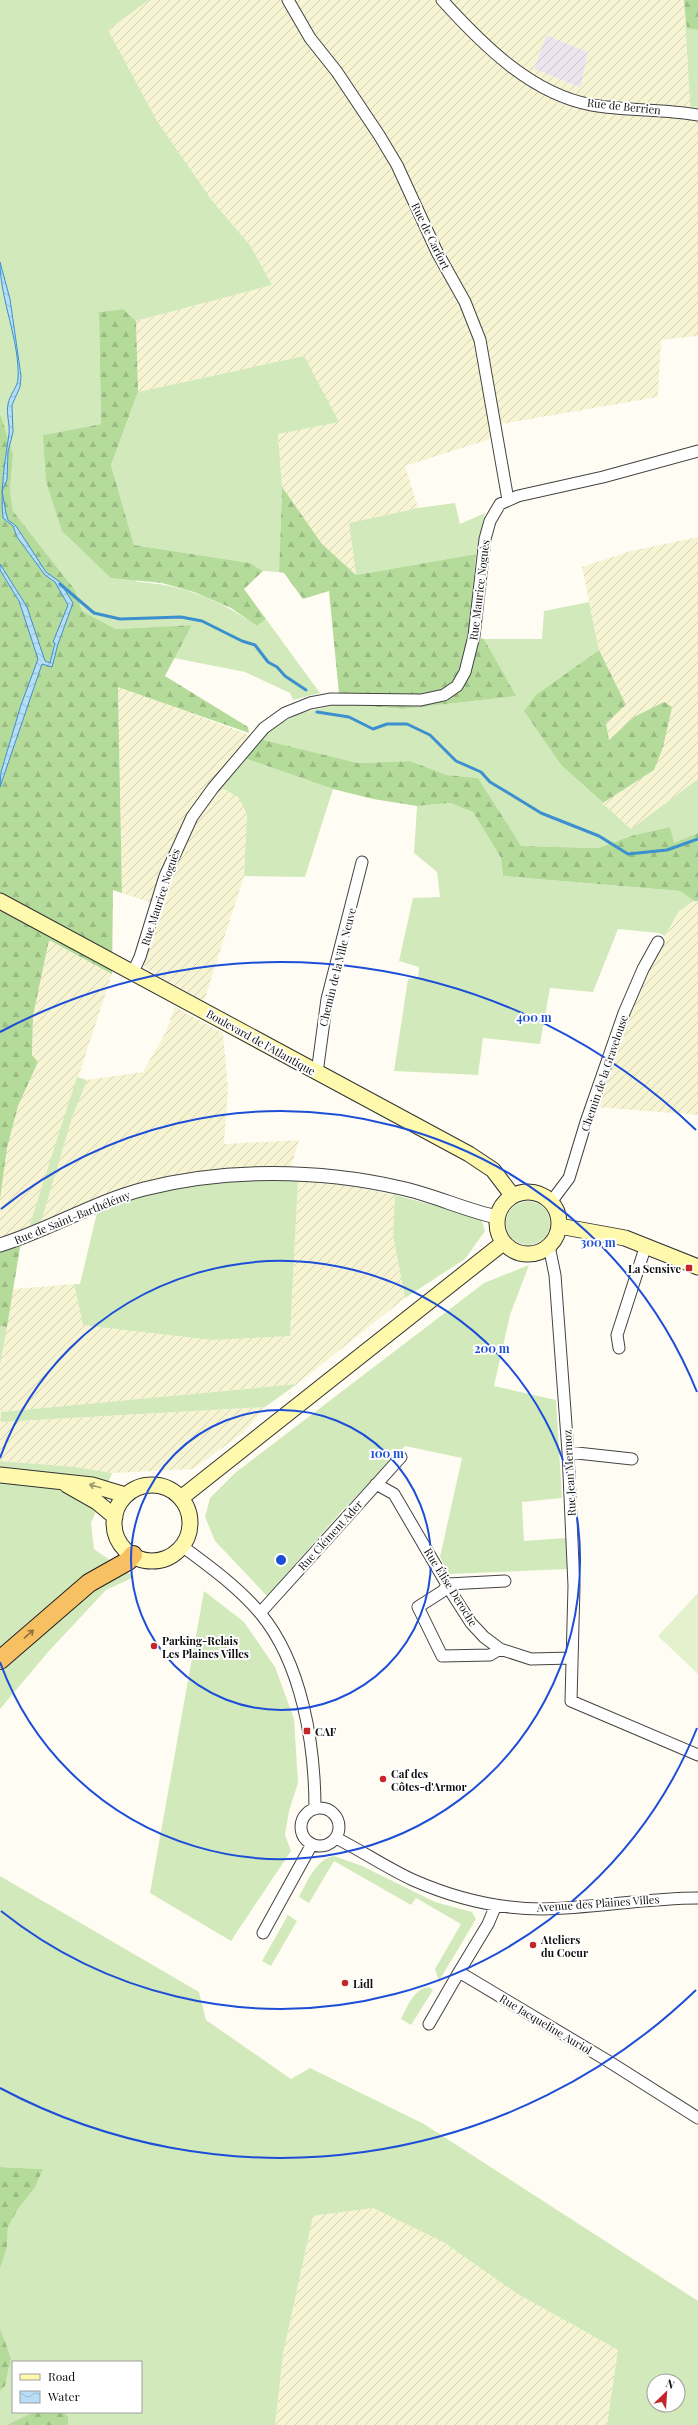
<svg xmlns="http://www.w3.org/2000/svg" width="698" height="2425" font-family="'Playfair Display',serif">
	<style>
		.industrial { fill: url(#industrial-furrows) }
		.farmland { fill: url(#farmland-furrows); fill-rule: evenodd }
		.grass { fill: #d2eabb; fill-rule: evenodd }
		.forest { fill: url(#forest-firs) }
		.pitch { fill: #e4f1cd }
		.water { fill: url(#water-waves); stroke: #3d90cf }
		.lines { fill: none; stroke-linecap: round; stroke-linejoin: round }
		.stream { stroke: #3d90cf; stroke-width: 3 }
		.minor-casing { stroke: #434343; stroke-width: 13 }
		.tertiary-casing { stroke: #434343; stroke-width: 15 }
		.secondary-casing { stroke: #323232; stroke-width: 17 }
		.trunk-casing { stroke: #212121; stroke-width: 20 }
		.minor { stroke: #fff; stroke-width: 11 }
		.tertiary { stroke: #fff; stroke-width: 13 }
		.secondary { stroke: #fff9ae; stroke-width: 15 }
		.trunk { stroke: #f7c062; stroke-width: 18 }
		.oneway { stroke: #9f9c6f }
		.oneway2 { stroke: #8f713d }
		.ring { fill: none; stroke: #1d4ed8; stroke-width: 2 }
		.poi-dot { fill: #c22628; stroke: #fff; stroke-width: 1.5 }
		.labels { text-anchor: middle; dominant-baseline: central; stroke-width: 4; stroke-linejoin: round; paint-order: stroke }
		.street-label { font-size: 11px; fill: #101010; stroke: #fff }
		.poi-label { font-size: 11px; font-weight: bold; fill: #101010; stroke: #fff; text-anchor: start }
		.centre { fill: #1d4ed8; stroke: #fff; stroke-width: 2 }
		.ring-label { font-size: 12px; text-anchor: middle; font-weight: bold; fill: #1d4ed8; stroke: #fff; stroke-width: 4; stroke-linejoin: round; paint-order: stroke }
	</style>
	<defs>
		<pattern id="industrial-furrows" width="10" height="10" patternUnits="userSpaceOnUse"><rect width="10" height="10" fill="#ede5ee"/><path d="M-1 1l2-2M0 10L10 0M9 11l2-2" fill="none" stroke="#cac3cb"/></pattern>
		<pattern id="farmland-furrows" width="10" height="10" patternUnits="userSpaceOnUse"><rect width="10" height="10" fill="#f6f4d2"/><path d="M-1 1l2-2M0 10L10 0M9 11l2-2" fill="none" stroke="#d2d0b3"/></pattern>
		<pattern id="forest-firs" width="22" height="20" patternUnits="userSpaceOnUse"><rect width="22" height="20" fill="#b5db9a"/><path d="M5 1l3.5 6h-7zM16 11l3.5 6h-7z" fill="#9bbb84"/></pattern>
		<pattern id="water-waves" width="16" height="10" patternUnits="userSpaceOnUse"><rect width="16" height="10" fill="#b7ddf7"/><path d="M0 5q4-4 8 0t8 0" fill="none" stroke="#9cbdd3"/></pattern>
	</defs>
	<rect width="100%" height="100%" fill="#fffdf3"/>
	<path class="industrial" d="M546 35 588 52 581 88 534 69Z"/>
	<path class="farmland" d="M149 0H684L690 106 698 108V336L661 340 658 397 501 424 490 439 405 466 418 508 349 523 356 575 322 544 282 487 278 433 304 356 138 392 136 321 272 285 250 245 213 202 157 121 108 30ZM546 35 588 52 581 88 534 69Z
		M698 537V779L631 829 603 803 654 770 634 717 609 740 606 723 626 705 599 650 582 567 631 551Z
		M118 686 260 739 220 787 238 797 247 814 244 876 204 1001 150 971 135 957 152 903 122 893Z
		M694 901H698V1115L596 1107 642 980 679 911Z
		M49 940 112 974 29 1227 0 1238V1199L7 1148 18 1106 38 1062 32 1055 33 1016Z
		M175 1007 223 1033 228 1089 224 1144 299 1140 291 1167 232 1170 144 1183 41 1222 72 1118 87 1080 143 1072 165 1034Z
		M298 1181 351 1186 395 1195 393 1235 405 1298 297 1384 1 1412 2 1422 265 1407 244 1432 193 1469 112 1473 75 1467 0 1461V1365L13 1289 74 1284 83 1325 290 1336Z
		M373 2208 445 2243 516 2293 618 2350 607 2425H275L283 2354 313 2216Z"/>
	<path class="grass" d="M0 0H149L108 30 157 121 213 202 250 245 272 285 136 321 122 309 99 312 101 424 43 435 137 582C182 584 220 600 257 626L266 619 320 693 293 700 290 693 245 672 174 658 192 625 116 629 82 611 75 590 13 511 10 491 13 454 0 413Z
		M684 0H698V108L690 106Z
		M304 356 339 422 278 434 282 487 279 572 263 571 250 563 134 545 111 465 138 392Z
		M455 503 460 524 485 513 476 554 356 575 349 523 418 508Z
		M589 602 599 650 537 695 562 766 631 829 698 779V833L673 844 670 827 634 835 598 848 520 846 478 778 447 775 410 761 358 763 260 739 278 725 300 713 340 704 403 709 515 696 484 639H542L544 611Z
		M244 758 333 789 305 877 244 876 247 814 238 797 220 787Z
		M450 803 473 812 501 858 503 876 680 891 694 901 679 911 665 936 659 933 618 929 593 992 550 988 540 1044 483 1038 478 1075 394 1071 408 979 418 978 419 967 399 961 413 898 440 897 437 872 414 853 417 806Z
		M77 1077 87 1080 72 1118 41 1222 29 1227Z
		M291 1167 289 1181H298L290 1336 212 1340 83 1325 74 1284H80L100 1200 232 1170Z
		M395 1195 481 1218 485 1231 465 1259 405 1298 393 1235Z
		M506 1223a22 22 0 1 1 44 0a22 22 0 1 1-44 0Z
		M529 1265 510 1315 494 1386 556 1400 562 1498 522 1502 524 1541 566 1538 568 1569 449 1574 440 1557 462 1458 405 1446 340 1513 267 1596 215 1541 205 1517 210 1498 235 1473 484 1283Z
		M0 1326 7 1327 0 1365Z
		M297 1384 265 1407 1 1422V1412Z
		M0 1461 75 1467 112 1473 91 1523 94 1549 134 1577 106 1590 49 1651 0 1709Z
		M204 1591 244 1622 275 1667 294 1719 298 1783 289 1811 285 1835 291 1851 231 1941 150 1893Z
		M334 1856 362 1866 435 1902 472 1912 476 1919 439 1981 435 1969 461 1924 416 1898 411 1905 334 1861 309 1903 299 1897C307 1882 316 1859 334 1856Z
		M0 1876 199 1992 206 2020 291 2079 310 2068 424 2124 698 2301V2425H607L618 2350 516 2293 445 2243 373 2208 313 2216 283 2354 275 2425H0V2391L5 2386 11 2358 0 2328V2269L7 2247 8 2227 18 2209 35 2188 43 2169 0 2167ZM13 2362H141V2412H13ZM654 2381H678V2405H654Z
		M288 1915 297 1921 271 1966 262 1961Z
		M429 1987 433 1990 411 2025 401 2019C408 2006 413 1989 429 1987Z"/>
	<path class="forest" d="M684 0H698V30L687 28Z
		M123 309 136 321 138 392 111 465 134 545 250 563 263 571 244 589 266 619 257 626 231 608 194 592 162 583 111 578 62 531 46 481 43 435 101 424 99 312Z
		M0 413 13 454 10 491 13 511 75 590 82 611 116 629 192 625 165 676 248 727 249 733 118 687 122 893 113 890 112 974 49 940 33 1016 32 1055 38 1062 18 1106 7 1148 0 1199Z
		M282 487 322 544 356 575 476 554 469 635 484 639 516 696 403 709 340 704 329 591 303 599 284 573 279 572Z
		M599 650 626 705 606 723 609 740 634 717 664 702 672 707 663 747 654 770 603 803 562 766 524 711 536 695Z
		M260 739 358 763 410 761 447 775 478 778 521 846 598 848 634 835 670 827 674 843 698 833V901H694L680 891 503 876 501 858 473 812 450 803 417 806 373 799 333 789 244 758Z
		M23 1229 7 1327 0 1326V1238Z
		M0 2167 43 2169 35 2188 18 2209 8 2227 7 2247 0 2269Z
		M0 2328 11 2358 5 2386 0 2391Z
		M34 2412H63L68 2417V2425H7Z"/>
	<path class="pitch" d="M698 1593V1674L658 1636Z"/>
	<path class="water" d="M0 262 10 299 21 376 20 387 12 405 13 432 8 452 7 480 2 491 6 513 8 520 16 526 46 572 60 582 73 603 58 644 52 667 42 664 0 787 1 772 21 705 38 659 19 601 0 570V564L27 607 45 661 50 663 55 643 53 642 68 605 55 582 45 575 17 537 13 526 3 518C0 489 5 462 9 434 10 424 6 414 8 404 10 394 17 388 18 379 20 341 0 300 0 262Z"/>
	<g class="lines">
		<path class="stream" d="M60 584 94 613 120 619 181 617 202 621 242 641 255 645 268 662 277 667 285 676 306 690
			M317 712 349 717 373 729 387 724H407L430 735 456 761 481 772 490 782 510 794 541 813 599 836 628 854 667 850 698 839"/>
		<defs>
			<path id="minor" d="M288 0 310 38 337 72 379 135 397 165 437 252 465 302 480 340 508 500
				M442 0C482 44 531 94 592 105 627 111 663 109 698 115
				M133 972 140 957 165 876 192 817 213 788 264 728 285 713 310 703 331 699 421 700 444 695 457 686 465 672 474 636 485 539 490 521 500 504 518 496 603 477 698 451
				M317 1073 327 999 362 862
				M551 1202 569 1178 586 1122 624 1013 643 969 658 942
				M549 1246 555 1275 568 1452 574 1586 571 1701 698 1755
				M619 1348 617 1335 646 1245
				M568 1452 632 1459
				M376 1484 394 1494 453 1595 471 1623 484 1637 500 1649 531 1659 572 1658
				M182 1546C209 1566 238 1587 260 1613 302 1663 315 1745 315 1809
				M260 1613 401 1457
				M500 1649 490 1655 442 1656 418 1607 443 1591 448 1584 505 1581
				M301 1827a19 19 0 1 1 38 0a19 19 0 1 1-38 0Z
				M336 1838C362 1851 387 1868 413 1880 454 1898 499 1909 543 1909 595 1908 646 1898 698 1898
				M496 1905 488 1924 459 1972 608 2061 698 2118
				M263 1933 312 1844
				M429 2024 459 1972"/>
			<path id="tertiary" d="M0 1245C49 1230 94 1202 144 1189 226 1168 319 1169 401 1188 434 1195 464 1210 497 1217"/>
			<path id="secondary" d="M0 901 469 1154 493 1170 512 1195
				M497 1223a31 31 0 1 1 62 0a31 31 0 1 1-62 0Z
				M559 1226 625 1238 698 1267
				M0 1475 92 1485 125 1495
				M67 1485 97 1502 115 1517
				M114 1523a38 38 0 1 1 76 0a38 38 0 1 1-76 0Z
				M181 1498 503 1243"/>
			<path id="trunk" d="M0 1660 89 1583 128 1561 133 1555"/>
		</defs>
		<use href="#minor" class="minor-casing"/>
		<use href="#tertiary" class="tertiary-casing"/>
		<use href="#secondary" class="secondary-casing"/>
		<use href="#trunk" class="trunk-casing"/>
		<use href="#minor" class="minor"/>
		<use href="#tertiary" class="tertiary"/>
		<use href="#secondary" class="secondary"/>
		<use href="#trunk" class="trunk"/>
	</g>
	<defs><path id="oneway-shaft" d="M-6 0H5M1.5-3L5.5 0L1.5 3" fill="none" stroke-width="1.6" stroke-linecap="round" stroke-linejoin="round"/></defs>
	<use class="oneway" href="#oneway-shaft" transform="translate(95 1486) rotate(-164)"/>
	<use class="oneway2" href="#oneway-shaft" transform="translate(29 1634) rotate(-41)"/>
	<g class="ring">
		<circle cx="281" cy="1560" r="150"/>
		<path d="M0 1458A299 299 0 1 1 0 1662"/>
		<path d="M697 1728A449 449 0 0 1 1 1911M1 1209A449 449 0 0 1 697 1392"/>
		<path d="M696 1990A598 598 0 0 1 0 2088M0 1032A598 598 0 0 1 696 1130"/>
	</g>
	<g class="poi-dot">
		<rect x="685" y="1264" width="8" height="8" rx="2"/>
		<circle cx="154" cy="1646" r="4"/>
		<rect x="303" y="1727" width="8" height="8" rx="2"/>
		<circle cx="383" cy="1779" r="4"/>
		<circle cx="533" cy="1945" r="4"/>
		<circle cx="345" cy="1983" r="4"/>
	</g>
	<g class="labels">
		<g class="street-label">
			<text transform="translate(624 106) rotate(6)">Rue de Berrien</text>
			<text transform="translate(431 236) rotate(64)">Rue de Carfort</text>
			<text transform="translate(479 590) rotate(-83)">Rue Maurice Noguès</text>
			<text transform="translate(160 897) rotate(-72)">Rue Maurice Noguès</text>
			<text transform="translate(337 967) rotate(-76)">Chemin de la Ville Neuve</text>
			<text transform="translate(261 1042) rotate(29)">Boulevard de l'Atlantique</text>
			<text transform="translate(604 1073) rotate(-71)">Chemin de la Gravelouse</text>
			<text transform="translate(72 1217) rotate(-22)">Rue de Saint-Barthélémy</text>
			<text transform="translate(569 1473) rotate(-93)">Rue Jean Mermoz</text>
			<text transform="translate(330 1535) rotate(-48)">Rue Clément Ader</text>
			<text transform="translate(451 1587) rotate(58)">Rue Élise Deroche</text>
			<text transform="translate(598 1903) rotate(-4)">Avenue des Plaines Villes</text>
			<text transform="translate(546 2024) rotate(31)">Rue Jacqueline Auriol</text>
		</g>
		<g class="poi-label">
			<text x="681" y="1268" text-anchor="end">La Sensive</text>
			<text x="162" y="1640">Parking-Relais<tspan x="162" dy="13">Les Plaines Villes</tspan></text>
			<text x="315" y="1731">CAF</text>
			<text x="391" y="1773">Caf des<tspan x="391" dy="13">Côtes-d'Armor</tspan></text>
			<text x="541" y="1939">Ateliers<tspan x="541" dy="13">du Coeur</tspan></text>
			<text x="353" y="1983">Lidl</text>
		</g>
	</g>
	<circle cx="281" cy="1560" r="6" class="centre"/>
	<g class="ring-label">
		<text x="534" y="1022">400 m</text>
		<text x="598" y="1247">300 m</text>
		<text x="492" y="1353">200 m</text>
		<text x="387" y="1458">100 m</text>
	</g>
	<rect x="12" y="2361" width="130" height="52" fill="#ffffff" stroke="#9f9f9f"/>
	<rect x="20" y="2374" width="20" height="6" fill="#fff9ae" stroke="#9f9f9f"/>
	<text x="48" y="2381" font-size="12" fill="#101010">Road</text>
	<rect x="20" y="2391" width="20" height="12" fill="url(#water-waves)" stroke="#9f9f9f"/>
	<text x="48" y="2401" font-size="12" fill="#101010">Water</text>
	<g transform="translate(666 2393) rotate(25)"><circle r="19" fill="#ffffff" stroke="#9f9f9f"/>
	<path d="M0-3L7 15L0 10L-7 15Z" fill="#c22628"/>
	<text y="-6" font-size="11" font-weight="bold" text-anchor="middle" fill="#101010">N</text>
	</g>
</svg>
